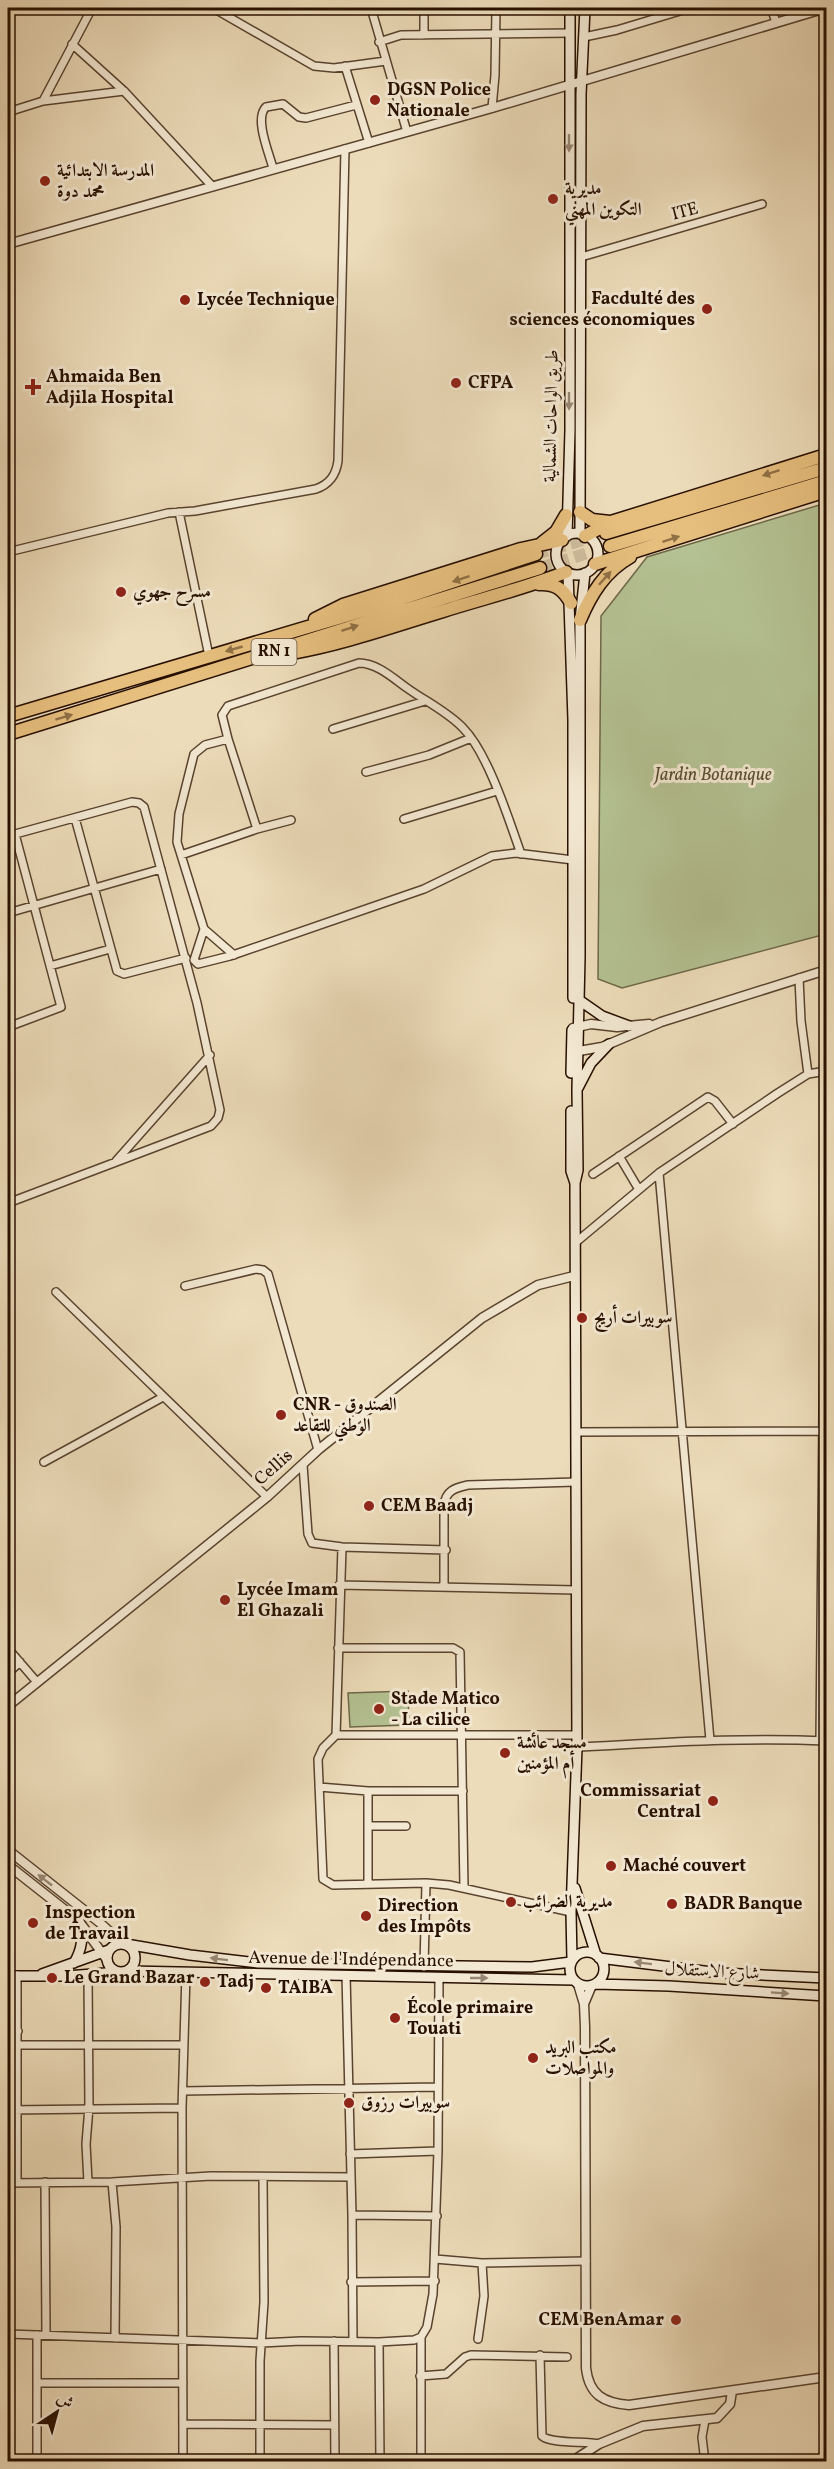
<svg xmlns="http://www.w3.org/2000/svg" width="834" height="2469" font-family="Vollkorn,Amiri,serif">
	<style>
		.green { fill: #b4c192; stroke: #6e6849; stroke-width: 1.5 }
		.lines { fill: none; stroke-linecap: round; stroke-linejoin: round }
		.trunk-tunnel { stroke: #cfbd9e; stroke-width: 12; stroke-dasharray: 12 6; stroke-linecap: butt }
		.minor-casing { stroke: #59432e; stroke-width: 10 }
		.tertiary-casing { stroke: #59432e; stroke-width: 11 }
		.secondary-casing { stroke: #281000; stroke-width: 12 }
		.trunk-casing { stroke: #281000; stroke-width: 15 }
		.minor { stroke: #f3e8d2; stroke-width: 7 }
		.tertiary { stroke: #f3e8d2; stroke-width: 8 }
		.secondary { stroke: #f3e8d2; stroke-width: 9 }
		.trunk { stroke: #e6be7d; stroke-width: 12 }
		.oneway { fill: #988774 }
		.oneway2 { fill: #907045 }
		.poi-dot { fill: #8f2418; stroke: #f3e8d2; stroke-width: 2 }
		.labels { text-anchor: middle; dominant-baseline: central; stroke-width: 6; stroke-linejoin: round; paint-order: stroke }
		.shield { fill: #f3e8d2; stroke: #65513f; stroke-width: 1.5 }
		.shield-label { font-size: 16px; font-weight: bold; fill: #281000 }
		.poi-label { font-size: 18px; font-weight: bold; fill: #281000; stroke: #f3e8d2; text-anchor: start }
		.street-label { font-size: 18px; fill: #281000; stroke: #f3e8d2 }
		.park-label { font-size: 18px; font-style: italic; fill: #594e33; stroke: #f3e8d2 }
	</style>
	<rect width="100%" height="100%" fill="#eddcba"/>
	<filter id="stains"><feTurbulence type="fractalNoise" baseFrequency=".00333" numOctaves="4"/><feColorMatrix values="0 0 0 0 .2 0 0 0 0 .09 0 0 0 0 .02 0 0 0 .5 -.17"/></filter>
	<radialGradient id="worn" r=".72"><stop offset=".6" stop-color="#630" stop-opacity="0"/><stop offset="1" stop-color="#630" stop-opacity=".3"/></radialGradient>
	<path class="green" d="M826 503V934L622 988 598 979 601 616 647 557Z
		M408 1691 409 1725 350 1727 348 1693Z"/>
	<g class="lines">
		<path class="trunk-tunnel" d="M536 554 606 533
			M540 568 610 546"/>
		<defs>
			<path id="minor" d="M213 8 314 66 334 68 386 61
				M371 8 407 132
				M424 8V35
				M771 8 776 22
				M584 37 617 30 690 8
				M379 42 401 35 570 33
				M72 44 124 91 212 186
				M345 66 369 143
				M43 101 124 91
				M492 108 495 75 496 8
				M8 112 43 101 92 8
				M273 168C269 153 254 118 266 107L283 104 299 117 306 118 356 105
				M581 257 762 204
				M179 512 209 656
				M8 552 168 513 195 511 316 489C330 484 336 475 338 461L345 149
				M333 729 425 701
				M366 772 429 755 471 738
				M75 818 117 971 124 974 186 958
				M404 819 497 791
				M257 829 291 820
				M8 836 132 802 139 803 144 807 197 1003 220 1110 218 1118 211 1126 8 1203
				M181 855 257 829 228 739
				M8 913 161 869
				M204 929 177 842 179 814 194 754 205 745 228 739 222 715 228 706 359 663C377 663 393 678 407 688 425 701 448 712 463 728 488 753 509 820 521 854
				M234 955 204 929 194 960 198 964 230 956 424 889 492 856 516 853 573 860
				M50 966 110 949
				M799 978 801 1021 808 1074
				M8 1027 61 1007 15 834
				M619 1156 638 1188
				M116 1161 210 1055
				M659 1173 710 1740
				M593 1174 708 1097 715 1101 733 1124
				M575 1243 659 1173 778 1093 808 1074 826 1071
				M185 1286 256 1269 263 1270 268 1274 318 1450
				M56 1292 267 1497
				M576 1432 826 1431
				M44 1462 163 1397
				M303 1465 308 1534 312 1543 342 1547 446 1550
				M342 1547 336 1735 323 1748 318 1759 323 1879 333 1885 426 1883 449 1885 571 1912
				M339 1585 576 1590
				M444 1586V1505C446 1491 454 1488 468 1485L576 1482
				M338 1648H453L460 1652 464 1887
				M11 1652 36 1681
				M8 1673 20 1662
				M336 1735H577
				M820 1741 826 1086
				M577 1747C660 1743 743 1737 826 1741
				M319 1787 368 1791H463
				M368 1826H406
				M368 1884V1791
				M424 1967 426 1883
				M17 1975V2182
				M346 1975 352 2215 353 2341
				M8 2031H18
				M18 2045H183
				M183 2091 438 2087
				M8 2110 182 2108
				M350 2154 438 2151
				M45 2182 46 2335
				M88 2182 86 2144 89 2107 88 1975
				M112 2182 116 2227 115 2338
				M8 2183 112 2182 211 2176 351 2177
				M352 2215 437 2216
				M435 2259 482 2263 586 2261
				M351 2282 435 2281
				M8 2334 261 2343 301 2341 379 2342
				M421 2337V2462
				M478 2339 484 2296 482 2263
				M334 2341 335 2462
				M540 2355 542 2436C551 2444 585 2441 599 2444
				M420 2376 446 2374 465 2357 471 2355 567 2357
				M37 2383H183
				M183 2424 334 2425
				M37 2462V2335
				M183 2462 182 2108 186 1974
				M260 2462V2361L264 2302 263 2178
				M380 2462 379 2342 414 2340 421 2337 427 2327 433 2294 438 2151 439 1978
				M705 2462 702 2437 705 2420"/>
			<path id="tertiary" d="M8 244 492 108 826 8
				M573 1028 591 1024 617 1027 649 1024
				M573 1052 602 1047 661 1022 826 970
				M8 1706 267 1497 318 1450 482 1318 538 1285 574 1276
				M8 1850 99 1922 122 1943
				M8 1865 79 1921 107 1960
				M823 1978 826 2021
				M578 1984 584 2004 585 2027 586 2368C589 2395 604 2403 629 2405L826 2377
				M584 2004 592 1985
				M571 2462 599 2444 643 2426 717 2418 730 2404 732 2391"/>
			<path id="secondary" d="M556 554a21 21 0 1 1 42 0a21 21 0 1 1-42 0Z
				M580 534 581 94 585 8
				M567 536 570 430V8
				M568 573 573 720V998
				M579 1000 602 1016 629 1026
				M571 1073 572 1030
				M578 1088 591 1063 609 1044
				M571 1111V1171L575 1183
				M575 1888 596 1955
				M107 1958a14 14 0 1 1 28 0a14 14 0 1 1-28 0Z
				M126 1944 190 1955 258 1963 532 1967 571 1962
				M570 1969a17 17 0 1 1 34 0a17 17 0 1 1-34 0Z
				M599 1958 720 1973 826 1978
				M572 1960 571 1912 577 1747 575 1183 578 1170 577 1090 580 957V620L585 573
				M74 1963C82 1949 84 1937 79 1921
				M127 1971 574 1980
				M42 1974 109 1950
				M8 1976H67L118 1972
				M596 1984 669 1986 826 1996"/>
			<path id="trunk" d="M580 512 592 520 610 522
				M606 533 826 468
				M585 536 611 522 826 455
				M542 543 556 532 566 515
				M610 546 826 481
				M595 564 826 491
				M539 584C555 583 563 589 571 603
				M315 619 343 605 521 549 562 540
				M580 620C591 594 605 571 630 557
				M291 653C343 644 393 626 443 611 484 598 526 588 566 572
				M8 716 382 605 536 554
				M8 734 540 568"/>
		</defs>
		<use href="#minor" class="minor-casing"/>
		<use href="#tertiary" class="tertiary-casing"/>
		<use href="#secondary" class="secondary-casing"/>
		<use href="#trunk" class="trunk-casing"/>
		<use href="#minor" class="minor"/>
		<use href="#tertiary" class="tertiary"/>
		<use href="#secondary" class="secondary"/>
		<use href="#trunk" class="trunk"/>
	</g>
	<defs><path id="oneway-solid" d="M-6-.8H1V-3.2L6.5 0L1 3.2V.8H-6Z" transform="scale(1.5)"/></defs>
	<g class="oneway">
		<use href="#oneway-solid" transform="translate(569 143) rotate(90)"/>
		<use href="#oneway-solid" transform="translate(569 401) rotate(90)"/>
		<use href="#oneway-solid" transform="translate(45 1880) rotate(-142)"/>
		<use href="#oneway-solid" transform="translate(219 1959) rotate(-173)"/>
		<use href="#oneway-solid" transform="translate(643 1963) rotate(-173)"/>
		<use href="#oneway-solid" transform="translate(479 1978)"/>
		<use href="#oneway-solid" transform="translate(780 1993) rotate(4)"/>
	</g>
	<g class="oneway2">
		<use href="#oneway-solid" transform="translate(771 473) rotate(162)"/>
		<use href="#oneway-solid" transform="translate(671 539) rotate(-18)"/>
		<use href="#oneway-solid" transform="translate(605 578) rotate(-48)"/>
		<use href="#oneway-solid" transform="translate(461 579) rotate(162)"/>
		<use href="#oneway-solid" transform="translate(350 628) rotate(-18)"/>
		<use href="#oneway-solid" transform="translate(234 649) rotate(164)"/>
		<use href="#oneway-solid" transform="translate(64 717) rotate(-17)"/>
	</g>
	<g class="poi-dot">
		<circle cx="375" cy="100" r="6"/>
		<circle cx="45" cy="181" r="6"/>
		<circle cx="553" cy="199" r="6"/>
		<circle cx="185" cy="300" r="6"/>
		<circle cx="707" cy="309" r="6"/>
		<circle cx="456" cy="383" r="6"/>
		<path d="M30 378h6v6h6v6h-6v6h-6v-6h-6v-6h6z"/>
		<circle cx="121" cy="592" r="6"/>
		<circle cx="582" cy="1318" r="6"/>
		<circle cx="281" cy="1415" r="6"/>
		<circle cx="369" cy="1506" r="6"/>
		<circle cx="225" cy="1600" r="6"/>
		<circle cx="379" cy="1709" r="6"/>
		<circle cx="505" cy="1753" r="6"/>
		<circle cx="713" cy="1801" r="6"/>
		<circle cx="611" cy="1866" r="6"/>
		<circle cx="511" cy="1902" r="6"/>
		<circle cx="672" cy="1904" r="6"/>
		<circle cx="366" cy="1916" r="6"/>
		<circle cx="33" cy="1923" r="6"/>
		<circle cx="52" cy="1978" r="6"/>
		<circle cx="205" cy="1982" r="6"/>
		<circle cx="266" cy="1988" r="6"/>
		<circle cx="395" cy="2018" r="6"/>
		<circle cx="533" cy="2058" r="6"/>
		<circle cx="349" cy="2103" r="6"/>
		<circle cx="676" cy="2320" r="6"/>
	</g>
	<g class="labels">
		<rect class="shield" x="251.5" y="639" width="45" height="26" rx="4.5"/>
		<g class="shield-label">
			<text x="274" y="652">RN 1</text>
		</g>
		<g class="poi-label">
			<text x="387" y="90">DGSN Police<tspan x="387" dy="21">Nationale</tspan></text>
			<text x="57" y="171">المدرسة الابتدائية<tspan x="57" dy="21">محمد دوة</tspan></text>
			<text x="565" y="189">مديرية<tspan x="565" dy="21">التكوين المهني</tspan></text>
			<text x="695" y="299" text-anchor="end">Facdulté des<tspan x="695" dy="21">sciences économiques</tspan></text>
			<text x="197" y="300">Lycée Technique</text>
			<text x="46" y="377">Ahmaida Ben<tspan x="46" dy="21">Adjila Hospital</tspan></text>
			<text x="468" y="383">CFPA</text>
			<text x="133" y="592">مسرح جهوي</text>
			<text x="594" y="1318">سوبيرات أريج</text>
			<text x="293" y="1405">CNR - الصندوق<tspan x="293" dy="21">الوطني للتقاعد</tspan></text>
			<text x="381" y="1506">CEM Baadj</text>
			<text x="237" y="1590">Lycée Imam<tspan x="237" dy="21">El Ghazali</tspan></text>
			<text x="391" y="1699">Stade Matico<tspan x="391" dy="21">- La cilice</tspan></text>
			<text x="517" y="1743">مسجد عائشة<tspan x="517" dy="21">أم المؤمنين</tspan></text>
			<text x="701" y="1791" text-anchor="end">Commissariat<tspan x="701" dy="21">Central</tspan></text>
			<text x="623" y="1866">Maché couvert</text>
			<text x="523" y="1902">مديرية الضرائب</text>
			<text x="684" y="1904">BADR Banque</text>
			<text x="378" y="1906">Direction<tspan x="378" dy="21">des Impôts</tspan></text>
			<text x="45" y="1913">Inspection<tspan x="45" dy="21">de Travail</tspan></text>
			<text x="64" y="1978">Le Grand Bazar</text>
			<text x="217" y="1982">Tadj</text>
			<text x="278" y="1988">TAIBA</text>
			<text x="407" y="2008">École primaire<tspan x="407" dy="21">Touati</tspan></text>
			<text x="545" y="2048">مكتب البريد<tspan x="545" dy="21">والمواصلات</tspan></text>
			<text x="361" y="2103">سوبيرات رزوق</text>
			<text x="664" y="2320" text-anchor="end">CEM BenAmar</text>
		</g>
		<g class="street-label">
			<text transform="translate(685 212) rotate(-15)">ITE</text>
			<text transform="translate(552 416) rotate(-89)">طريق الواحات الشمالية</text>
			<text transform="translate(274 1468) rotate(-42)">Cellis</text>
			<text transform="translate(351 1960) rotate(1)">Avenue de l'Indépendance</text>
			<text transform="translate(712 1972) rotate(3)">شارع الاستقلال</text>
		</g>
		<g class="park-label">
			<text x="713" y="775">Jardin Botanique</text>
		</g>
	</g>
	<rect width="834" height="2469" fill="none" stroke="#eddcba" stroke-width="30"/>
	<rect x="9" y="9" width="816" height="2451" fill="none" stroke="#281000" stroke-width="3"/>
	<rect x="15" y="15" width="804" height="2439" fill="none" stroke="#281000" stroke-width="1.5"/>
	<g transform="translate(57 2412) rotate(36)" stroke="#f3e8d2" stroke-width="4.5" paint-order="stroke">
	<path d="M0-4.5L10 22L0 15L-10 22Z" fill="#281000"/>
	<text y="-9" font-size="16" font-weight="bold" text-anchor="middle" fill="#281000">ش</text>
	</g>
	<rect width="100%" height="100%" filter="url(#stains)"/>
	<rect width="100%" height="100%" fill="url(#worn)"/>
</svg>
